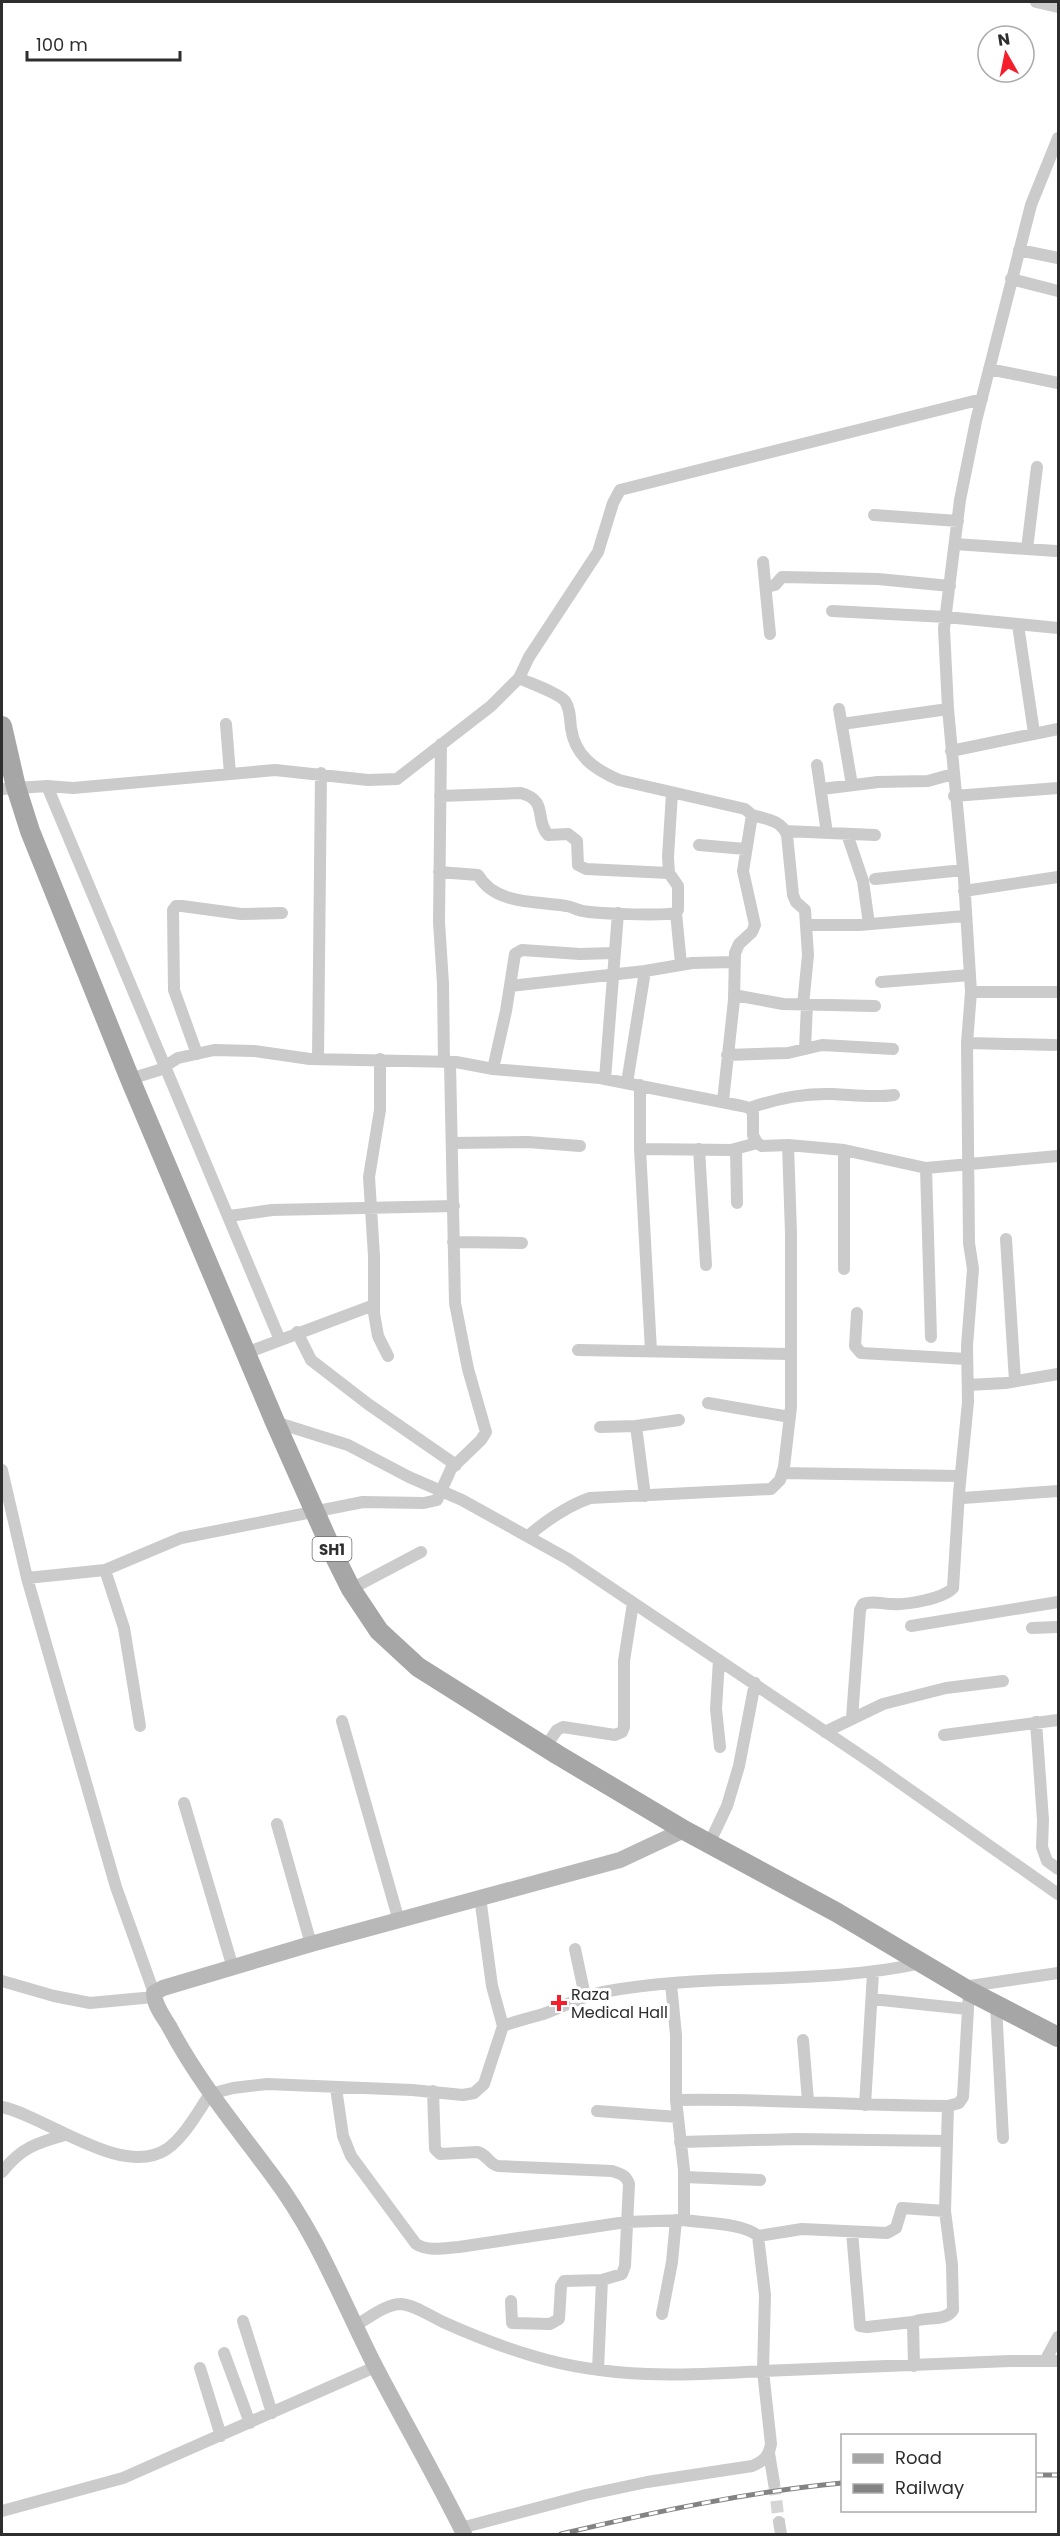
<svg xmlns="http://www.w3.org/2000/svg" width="1060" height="2536" font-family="Poppins,sans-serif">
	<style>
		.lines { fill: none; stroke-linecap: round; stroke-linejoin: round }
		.street-tunnel { stroke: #d5d5d5; stroke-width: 12; stroke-dasharray: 12 6; stroke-linecap: butt }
		.street { stroke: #cbcbcb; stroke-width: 12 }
		.secondary { stroke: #b8b8b8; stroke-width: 16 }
		.primary { stroke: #a6a6a6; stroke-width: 20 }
		.rail-casing { stroke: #838383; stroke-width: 5 }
		.rail { stroke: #fff; stroke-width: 3; stroke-dasharray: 9; stroke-linecap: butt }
		.poi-dot { fill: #f51f2c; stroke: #fff; stroke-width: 2 }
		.labels { text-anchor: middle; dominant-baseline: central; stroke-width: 6; stroke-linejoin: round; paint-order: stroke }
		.shield { fill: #fff; stroke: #6d6d6d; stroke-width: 1.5 }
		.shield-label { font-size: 15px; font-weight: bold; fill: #2e2e2e }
		.poi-label { font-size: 16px; fill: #2e2e2e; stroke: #fff; text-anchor: start }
	</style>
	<rect width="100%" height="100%" fill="#fff"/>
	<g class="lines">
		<path class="street-tunnel" d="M774 2483 779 2522"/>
		<path class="street" d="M1036 2 1058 7
			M1058 138 1031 205 976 421 960 500 944 629 948 709 964 879 971 992 967 1043 969 1243 973 1269 967 1346 968 1402 959 1493 963 1498 1058 1491
			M1019 250 1058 258
			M1011 279 1058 291
			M989 369 1058 383
			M874 515 958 521
			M955 544 1056 551
			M1027 549 1037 467
			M763 562 770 634
			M766 587 775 585 782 577 878 579 950 586
			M832 611 946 617 1058 628
			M1018 625 1034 733
			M519 678C529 683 559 693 565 701 570 708 570 719 571 728 575 756 594 769 619 780L745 809 752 815 743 871 755 925 752 932 739 944 735 953 734 1000 723 1101
			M839 709 852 785
			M226 724 230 774
			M842 724 948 709
			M441 744 439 922 443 984 444 1062
			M951 751 1058 729
			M817 765 827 833
			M47 786 280 1340
			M2 789 47 786 73 788 275 770 368 780 397 779 491 706 519 678 529 657 598 552 613 503 620 490 982 399
			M822 789 878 782 928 781 953 774
			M440 796 521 793C549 801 534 819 548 835L568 834 577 841 578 865 586 869 669 873
			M954 796 1058 788
			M752 815C766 819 781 820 787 835L793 895 796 902 805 910 808 955 803 1005
			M785 831 875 835
			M847 834 863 881 869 924
			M699 845 745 849
			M439 872 478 875C495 905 537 901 566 906 571 906 574 909 579 910 590 914 663 916 676 913L678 910V886L669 873 668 857 672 793
			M875 879 963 870
			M964 891 1058 877
			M676 913 681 964
			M806 925H859L965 916
			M645 971 692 963 735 962
			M881 982 970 975
			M510 986 645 971 627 1083
			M971 992H1058
			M734 995 783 1004 875 1006
			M967 1043 1055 1045
			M805 1049 807 1005
			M197 1054 174 990 173 910 176 906H182L241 914 282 913
			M727 1055 788 1053 822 1045 893 1049
			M318 1059 321 773
			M380 1059V1110L369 1177 374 1256V1313L378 1336 388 1356
			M493 1069 506 1011 515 954 522 950 580 954 614 953
			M130 1079 159 1070 178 1058 214 1050 254 1051 310 1059 456 1062 493 1069 600 1078 742 1106 750 1108 753 1114V1135L757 1143 762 1146 788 1145 844 1150 926 1168 1058 1156
			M605 1079 618 913
			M640 1085V1149L651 1351
			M750 1108C777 1098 803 1093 833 1094 854 1095 873 1098 894 1095
			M452 1143 528 1142 580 1146
			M640 1149 731 1150 757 1143
			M699 1149 706 1265
			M736 1149 737 1203
			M844 1150V1269
			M926 1168 931 1337
			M230 1216 272 1210 454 1206
			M1006 1239 1015 1381
			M453 1242 522 1243
			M857 1313 855 1346 861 1353 967 1359
			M297 1332 311 1360 368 1404 456 1465
			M578 1350 790 1354
			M246 1353 374 1305
			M968 1385 1005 1383 1058 1374
			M708 1403 790 1417
			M275 1422 348 1445 409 1477 462 1500 568 1559 869 1761 1058 1894
			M636 1426 645 1496
			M600 1427 636 1426 679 1420
			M2 1470 27 1578 116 1887 154 1993
			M782 1473 959 1476
			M528 1536C547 1520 567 1506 590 1498L771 1489 780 1480 784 1467 791 1407V1233L788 1145
			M105 1570 124 1628 140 1726
			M27 1578 105 1570 181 1538 363 1502 424 1503 437 1500 451 1469 481 1440 486 1432 468 1369 455 1303 450 1062
			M351 1589 421 1552
			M911 1626 1058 1602
			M1032 1628 1058 1627
			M719 1660 716 1709 720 1747
			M852 1718 860 1610 863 1604C872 1600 882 1604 892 1604 906 1605 943 1599 953 1588L959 1493
			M342 1721 399 1921
			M1036 1722 1043 1820 1042 1847 1047 1861 1058 1869
			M825 1732 883 1704 946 1688 1003 1681
			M944 1735 1058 1720
			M545 1747 557 1730 563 1727 615 1735 622 1732 624 1727V1661L633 1603
			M184 1803 233 1968
			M277 1824 311 1944
			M709 1844 727 1806 739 1766 755 1683
			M480 1897 492 1986 503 2026
			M575 1949 585 1996
			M2 1981 54 1996 90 2003 154 1997
			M671 1984 676 2035V2100L684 2170V2220C702 2223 745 2223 758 2236L765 2295 763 2371 1010 2361H1058
			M963 1987 1058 1973
			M872 1999 967 2009
			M996 2005 1003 2138
			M803 2040 808 2101
			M336 2088 343 2136 351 2156 416 2244C429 2252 445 2248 459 2247L626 2222 684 2220
			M433 2091 435 2149 440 2154 477 2152C487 2154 489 2164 498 2166L612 2171C621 2174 626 2175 629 2184L625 2266 622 2274 602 2280 598 2370
			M676 2100C767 2098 857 2106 948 2106L945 2211 952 2265 953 2310C946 2322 925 2316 913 2322L914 2366
			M865 2105 873 1973
			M948 2106 959 2103 963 2097 969 1991
			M2 2107C46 2116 122 2179 167 2149 185 2136 197 2113 210 2094L233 2088 267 2084 412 2090 463 2095 474 2093 484 2084 503 2026C516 2021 530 2018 543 2014 563 2007 581 1996 603 1992 708 1972 818 1986 922 1963
			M597 2111 678 2117
			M680 2142 797 2139 947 2141
			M2 2172C21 2148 36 2143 65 2135
			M684 2177 760 2180
			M852 2232 860 2326 867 2327 913 2322
			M758 2236 802 2229 887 2233 896 2228 902 2208 945 2211
			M511 2301 512 2323 550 2324 559 2319 561 2286 564 2281 602 2280
			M662 2314 672 2262 676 2220
			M243 2321 272 2413
			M356 2325C369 2318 386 2304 401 2304 415 2305 430 2316 443 2322 472 2335 502 2347 533 2356 608 2379 686 2376 763 2371L771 2444C769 2456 764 2461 752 2466L647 2482 586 2495 461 2528
			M224 2353 250 2423
			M1045 2361 1058 2337
			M200 2368 221 2436
			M769 2453 774 2483
			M2 2511 123 2478 375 2367
			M779 2522 781 2534"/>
		<path class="secondary" d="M464 2534C436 2477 404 2422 375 2366 341 2299 318 2236 272 2175 235 2125 198 2081 169 2026 163 2016 154 2005 154 1993L163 1988 311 1944 620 1860 684 1830"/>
		<path class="primary" d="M2 726 16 787 30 831 130 1079 275 1422 335 1557 351 1589 379 1631 418 1667 558 1755 684 1830 836 1912 969 1991 1058 2037"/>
		<defs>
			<path id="rail" d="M1034 2475H1058
				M561 2534C654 2512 747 2492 842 2483"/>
		</defs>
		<use href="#rail" class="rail-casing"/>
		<use href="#rail" class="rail"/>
	</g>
	<path class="poi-dot" d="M556 1994h6v6h6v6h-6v6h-6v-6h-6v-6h6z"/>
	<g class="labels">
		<rect class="shield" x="312.5" y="1537" width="39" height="24" rx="4.5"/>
		<g class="shield-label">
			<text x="332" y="1549">SH1</text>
		</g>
		<g class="poi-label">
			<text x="571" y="1994">Raza<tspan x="571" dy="18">Medical Hall</tspan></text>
		</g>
	</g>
	<rect width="1060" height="2536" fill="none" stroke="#2e2e2e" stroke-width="6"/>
	<rect x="841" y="2434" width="195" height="78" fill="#ffffff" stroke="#ababab" stroke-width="1.5"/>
	<rect x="853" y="2454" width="30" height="9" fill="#a6a6a6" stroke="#ababab" stroke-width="1.5"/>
	<text x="895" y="2464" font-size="18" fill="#2e2e2e">Road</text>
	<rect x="853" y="2484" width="30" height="9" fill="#838383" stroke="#ababab" stroke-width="1.5"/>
	<text x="895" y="2494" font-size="18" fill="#2e2e2e">Railway</text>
	<g transform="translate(1006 54) rotate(351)"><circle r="28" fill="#ffffff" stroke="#ababab" stroke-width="1.5"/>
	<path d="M0-4.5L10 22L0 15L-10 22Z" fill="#f51f2c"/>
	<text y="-9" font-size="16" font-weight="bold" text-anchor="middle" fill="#2e2e2e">N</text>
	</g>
	<path d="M27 51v9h153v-9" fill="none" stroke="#2e2e2e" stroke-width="3"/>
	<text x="36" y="51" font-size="18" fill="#2e2e2e" stroke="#ffffff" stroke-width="4.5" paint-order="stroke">100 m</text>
</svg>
